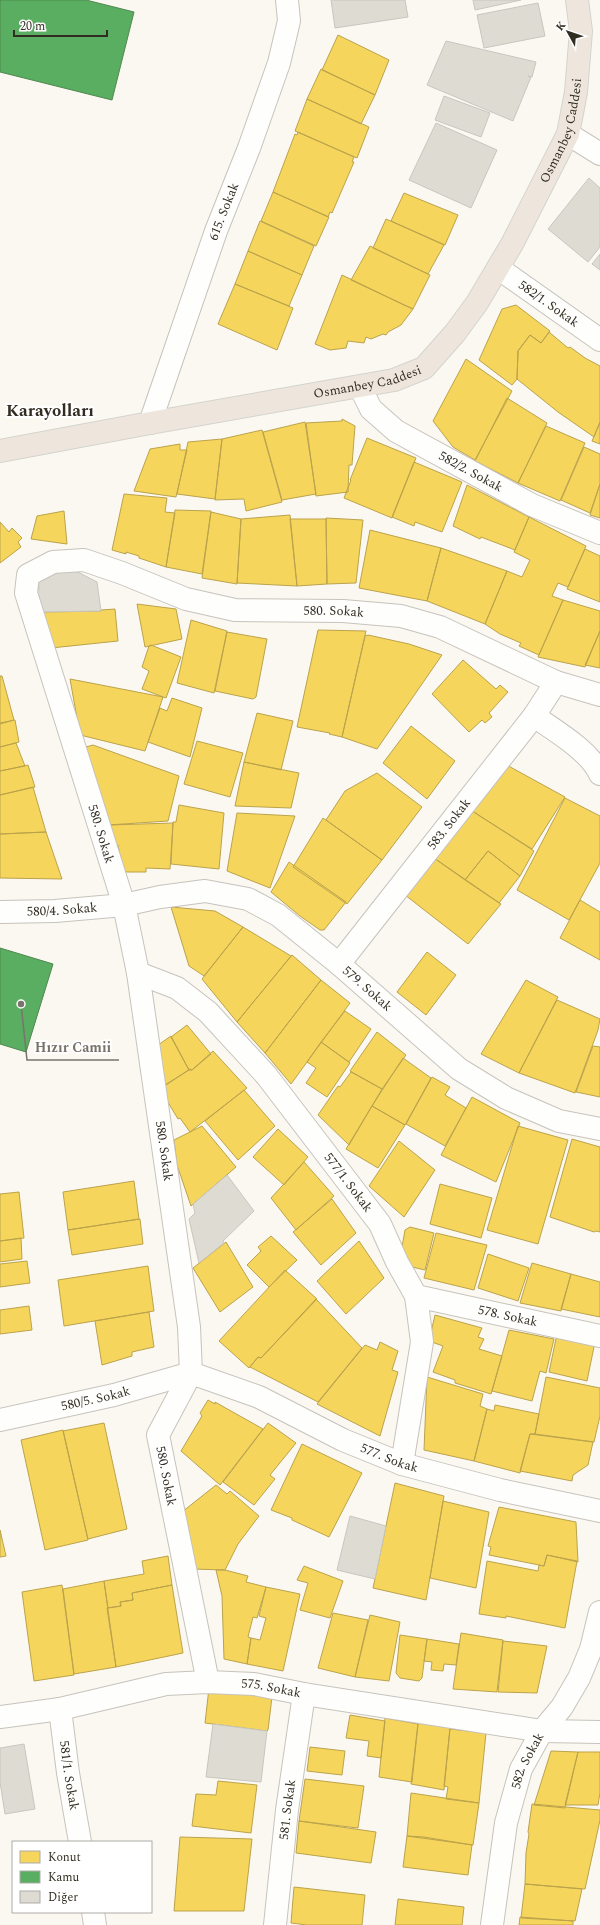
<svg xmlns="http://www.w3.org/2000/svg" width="600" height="1925" font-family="Spectral,serif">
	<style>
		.homes { fill: #f6d55c; stroke: #bba34b }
		.public { fill: #5aae61; stroke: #4e874e }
		.building { fill: #dddbd2; stroke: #c8c6be }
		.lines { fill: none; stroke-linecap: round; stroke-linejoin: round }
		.minor-casing { stroke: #c7c3bc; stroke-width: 24 }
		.major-casing { stroke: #d4d3ce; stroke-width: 24 }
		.minor { stroke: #fefefd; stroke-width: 22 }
		.major { stroke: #eee6dd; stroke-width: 22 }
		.labels { text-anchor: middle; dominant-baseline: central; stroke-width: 4; stroke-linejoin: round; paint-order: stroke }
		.street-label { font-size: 13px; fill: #322d22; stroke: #fff }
		.district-label { font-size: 17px; font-weight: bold; fill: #322d22; stroke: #fff }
		.leader { fill: none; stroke: #78746b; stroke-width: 1.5 }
		.callout-dot { fill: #78746b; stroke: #fff; stroke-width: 1.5 }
		.callout-label { font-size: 14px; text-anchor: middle; font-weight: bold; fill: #78746b; stroke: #fff; stroke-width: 4; stroke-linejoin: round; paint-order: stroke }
	</style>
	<rect width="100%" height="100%" fill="#fbf8f2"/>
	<path class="homes" d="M338 35 389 60 375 95 322 70Z
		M321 69 375 95 361 124 307 99Z
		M307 99 369 127 357 158 295 131Z
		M298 132 354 157 352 162H354L332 213 330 212 328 217 273 192 295 134 297 135Z
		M273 192 329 217 316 246 261 221Z
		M404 193 458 215 445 245 391 221Z
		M386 219 444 245 428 274 373 248Z
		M260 221 314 246 302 275 248 251Z
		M370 246 430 275 413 309 351 280Z
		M248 251 302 275 289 306 235 284Z
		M342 275 402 304 413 309 401 325 388 332 386 335 383 334 371 339 366 337 364 343 348 341 346 348 330 350 315 344Z
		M235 284 293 308 277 350 218 324Z
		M516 305 550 331 541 343 530 335 518 351 517 379 512 385 479 360 502 309Z
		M549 332 568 348 570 347 585 358 600 366V422L594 437 558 412 517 379 518 351 530 335 541 343Z
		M466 359 512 391 475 460 453 447 433 421Z
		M507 398 547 423 518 483 475 461Z
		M342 419 355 426 352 465H349L348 492 316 496 306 423 342 421Z
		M305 422 316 494 282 500 263 432Z
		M600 422V444L592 441Z
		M546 426 585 443 560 501 518 483Z
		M262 430 282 502 246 511 244 499 215 500 222 439Z
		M367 438 416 458 392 518 344 498 351 480H350Z
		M222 439 215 499 177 494 188 442Z
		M180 444V450H187L176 497 134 491 150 449Z
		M584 447 600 454V484L590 513 561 500Z
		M414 462 462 482 442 532 415 522 414 526 392 517Z
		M600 484V518L590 515Z
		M467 485 529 517 515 550 481 537 480 539 453 526Z
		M124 494 167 498 165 512 175 513 166 567 139 558V556L126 552V554L112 550Z
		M175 510 211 511 202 574 166 567Z
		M64 511 67 544 31 539 37 516Z
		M211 512 241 519 237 584 202 578Z
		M290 515 297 586 237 583 241 519Z
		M529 517 586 546 568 587 558 583 552 596 563 600 539 655 519 646 521 643 500 634 485 624 507 571 522 577 530 560 514 552Z
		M326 518 363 520 356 583 327 584Z
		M290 519H326L327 584 297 586Z
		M0 522 9 532 12 528 22 538 18 542 21 547 0 563Z
		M370 530 441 548 427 601 359 588Z
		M441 548 507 571 485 624 427 601Z
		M585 549 600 556V602L567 589Z
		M563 600 600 611V631L585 667 538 657Z
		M137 604 176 609 182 639 145 647Z
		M115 609 118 641 51 648 43 612 101 611V610Z
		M191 620 227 631 214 693 177 683Z
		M318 630 366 631 342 737 329 734 330 733 297 727Z
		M600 631V668L585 665Z
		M227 632 267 639 256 697 253 699 215 691Z
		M368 635 409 644 442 655 377 749 342 737 365 636Z
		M151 645 181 657 166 698 142 689 149 671 142 667 149 646Z
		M463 660 496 689 500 685 508 692 489 713 492 717 485 723 482 720 469 732 432 694Z
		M0 676H2L14 720 0 724Z
		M70 679 163 697 145 751 80 735Z
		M172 698 202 708 190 757 148 742 160 708 167 711Z
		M257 713 293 721 281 770 244 762Z
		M15 720 19 742 0 747V723Z
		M411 726 455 761 427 799 383 763Z
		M197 741 243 753 230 797 184 784Z
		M16 743 25 766 0 771V747Z
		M93 745 179 776 168 821 108 825 86 747Z
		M244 762 299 773 291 808 235 806Z
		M503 763 565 797 532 849 469 809Z
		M28 765 35 787 0 795V771Z
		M377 773 422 807 382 860 326 820 345 791Z
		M33 787 46 832 0 834V795Z
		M565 798 600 816V863L569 920 517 890Z
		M179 805 224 813 219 869 171 864 173 822H176Z
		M469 809 534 851 520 876 488 851 465 880 434 858Z
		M237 813 295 816 270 888 227 871Z
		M323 818 382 860 347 904 293 867Z
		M173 823 170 869 146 868V872H123L118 845H115L109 825Z
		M46 832 62 879 0 878V834Z
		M488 851 520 876 499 903 465 880Z
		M434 858 501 904 468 944 405 895Z
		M289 862 346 902 324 930H320L300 916 271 892Z
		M580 900 600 912V960L560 938Z
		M171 907 215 911 243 927 204 976 189 966Z
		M243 927 291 956 237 1022 202 979Z
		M427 952 456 975 426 1015 397 992Z
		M292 955 321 980 265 1053 237 1022Z
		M321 980 350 1003 291 1084 265 1053Z
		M526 980 558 997 519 1073 481 1054Z
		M557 1000 600 1019 598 1030 575 1093 519 1073Z
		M345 1011 371 1029 349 1062 321 1042Z
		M187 1025 211 1054 192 1070H189L171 1037Z
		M377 1032 406 1055 382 1089 350 1071Z
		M171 1036 189 1070 165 1085 158 1045Z
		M321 1042 350 1063 327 1097 306 1083 316 1068 307 1062Z
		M593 1046 600 1047V1097L576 1092Z
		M213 1051 247 1088 190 1132 180 1118 178 1119 160 1089 190 1069 192 1070Z
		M403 1058 431 1078 405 1125 372 1106Z
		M351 1072 382 1089 349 1145 318 1115 338 1086 340 1087Z
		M432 1077 450 1087 445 1095 466 1108 445 1146 406 1124Z
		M244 1090 275 1126 238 1160 205 1121Z
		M472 1097 520 1123 496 1182 441 1155Z
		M372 1106 405 1125 378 1168 346 1149Z
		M202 1126 236 1167 191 1206 177 1165 174 1140Z
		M518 1126 568 1140 538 1244 487 1230Z
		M278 1129 308 1157 284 1185 253 1157Z
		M572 1139 600 1147V1232L596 1231 594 1232 550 1217Z
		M399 1141 435 1170 404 1217 369 1186Z
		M304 1162 334 1196 296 1230 271 1198Z
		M134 1181 139 1219 68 1230 63 1192Z
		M440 1184 492 1198 481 1238 430 1224Z
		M19 1192 24 1238 0 1241V1194Z
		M332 1199 356 1233 321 1265 293 1232Z
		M140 1219 143 1244 72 1255 68 1230Z
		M410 1227 434 1233 425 1270 399 1264 405 1230Z
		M436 1233 487 1245 474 1290 424 1278Z
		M271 1236 297 1260 269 1287 247 1265 261 1251 258 1247Z
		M21 1238 22 1259 0 1262V1241Z
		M359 1241 384 1278 346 1314 317 1281Z
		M226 1242 253 1287 220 1312 193 1268Z
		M488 1254 529 1268 518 1301 478 1288Z
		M27 1261 30 1283 0 1287V1264Z
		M532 1263 571 1274 561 1311 520 1303Z
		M148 1266 154 1311 64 1326 58 1280Z
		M285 1270 317 1299 261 1358 258 1357 249 1368 219 1341Z
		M571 1274 600 1282V1317L561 1309Z
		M316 1299 362 1348 318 1402 250 1367 258 1357 261 1358Z
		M29 1306 32 1330 0 1334V1310Z
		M149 1312 154 1347 132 1352V1356L102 1365 95 1321Z
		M435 1315 482 1328 478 1337 484 1339 479 1349 502 1356 491 1394 455 1383V1380L433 1372 443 1346 429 1341Z
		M509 1330 554 1339 546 1373 540 1371 532 1401 492 1391Z
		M557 1334 595 1342 587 1381 549 1372Z
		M380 1342 398 1351 392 1370 398 1372 380 1436 317 1404 365 1345 377 1350Z
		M427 1377 483 1394 480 1406 487 1409 474 1461 424 1450Z
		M546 1377 600 1388V1416L594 1442 535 1434Z
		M208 1400 215 1404V1402L263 1429 220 1485 181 1451 202 1416 200 1413Z
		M495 1405 539 1414 535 1434H530L520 1473 474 1461 487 1409 494 1411Z
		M104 1423 127 1529 88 1539 63 1431Z
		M268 1423 296 1443 270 1475 275 1479 254 1505 223 1482Z
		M63 1430 88 1540 45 1550 21 1440Z
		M530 1434 593 1442 588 1465 573 1475 572 1481 520 1471Z
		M302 1444 362 1473 329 1537 292 1520V1518L271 1510Z
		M395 1483 444 1496 426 1600 373 1588Z
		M216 1485 227 1494 230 1491 259 1516 238 1544 225 1570 192 1569 182 1512Z
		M443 1501 489 1512 476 1588 430 1578Z
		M499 1507 576 1522 578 1562 547 1555 544 1566 489 1555 491 1547 488 1546Z
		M0 1530 6 1556 0 1557Z
		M547 1555 577 1561 565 1628 506 1616V1618L479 1614 487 1561 538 1571 539 1565 544 1566Z
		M168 1556 172 1585 132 1593 133 1600 120 1602 121 1606 108 1608 104 1581 144 1574 142 1561Z
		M304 1566 343 1581 330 1618 300 1610 308 1583 297 1580Z
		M216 1570H225L248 1576 246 1582 266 1587 257 1618 253 1617 248 1637 251 1638 247 1664 224 1659 222 1596Z
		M104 1581 116 1667 74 1674 63 1589Z
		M62 1585 74 1675 34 1681 22 1592Z
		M172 1585 183 1653 116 1667 107 1608 121 1606 120 1602 133 1600 132 1593Z
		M266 1587 300 1594 283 1671 247 1664 251 1638 260 1640 266 1618 259 1616Z
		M333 1613 368 1620 355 1677 318 1668Z
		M370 1615 400 1622 389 1681 355 1677Z
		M461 1633 503 1640 497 1692 453 1689Z
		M400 1635 427 1639 422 1678 419 1681 400 1678 396 1673Z
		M427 1639 459 1644 456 1665 444 1664 443 1671 431 1670 432 1662 424 1661Z
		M503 1641 547 1646 537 1693 498 1692Z
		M209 1688 272 1697 268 1730 267 1731 205 1723Z
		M350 1715 385 1721 381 1758 367 1756 369 1741 346 1738Z
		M385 1718 418 1724 412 1782 379 1777Z
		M418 1723 450 1727 444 1790 411 1784Z
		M450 1729 486 1733 479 1803 446 1799 448 1787 444 1786Z
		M310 1747 345 1751 342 1775 307 1771Z
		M551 1751 578 1752 565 1808 534 1805Z
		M578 1752H600V1793L598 1805H565Z
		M305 1779 364 1786 358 1828 299 1821Z
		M218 1781 257 1785 251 1833 192 1826 196 1794 216 1795Z
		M411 1793 479 1803 473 1845 407 1836Z
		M532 1804 600 1810V1820L585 1889 525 1884 526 1853 529 1834 528 1832Z
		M299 1821 376 1832 371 1863 296 1853Z
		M407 1836 424 1837 472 1845 468 1875 403 1867Z
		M180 1837 252 1839 244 1911H174Z
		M525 1884 582 1889 575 1921 521 1918Z
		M294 1887 365 1895 362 1925H307L291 1923Z
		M398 1899 464 1907 462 1925H395Z
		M520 1917 573 1921V1925H519Z"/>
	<path class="public" d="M0 0H86L134 12 112 100 0 72Z
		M0 948 53 964 26 1052 0 1044Z"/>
	<path class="building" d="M331 0H405L408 17 335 28Z
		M473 0H521L475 10Z
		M538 3 545 36 484 48 477 15Z
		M446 41 536 62 532 77 528 76 531 77 513 121 427 85Z
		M444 96 490 113 481 137 435 120Z
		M436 123 497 150 471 208 409 180Z
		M589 178 600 188V247L588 262 548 229Z
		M600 254V270L592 264Z
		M74 570 97 582 101 611 43 612 36 590H39L38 574Z
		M227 1175 254 1211 223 1241 224 1243 199 1263 189 1219 195 1213 193 1204Z
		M350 1516 386 1526 375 1579 337 1570Z
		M213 1724 267 1731 261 1782 206 1777Z
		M24 1744 35 1809 5 1814 0 1782V1748Z"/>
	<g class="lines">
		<defs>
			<g id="minor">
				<path d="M568 134 600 154"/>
				<path id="s1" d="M498 268 600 340"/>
				<path id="s2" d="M360 387 371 409 396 431 532 505 600 533"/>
				<path id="s3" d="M150 423 216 231 249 148 279 63 289 21 287 0"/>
				<path d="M534 716C554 730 590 751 600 774"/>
				<path id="s4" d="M0 912 55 911 124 905 160 897 205 891 248 899 278 915 339 964 459 1069 506 1098 559 1121 600 1129"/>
				<path id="s5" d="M339 964 534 716 556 682"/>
				<path id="s6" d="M138 973 177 988 208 1012 266 1075 380 1224 397 1262 416 1296 422 1342 402 1464"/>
				<path id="s7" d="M416 1296 600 1336"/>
				<path id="s8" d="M0 1420 114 1395 191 1373 259 1397 343 1440 402 1464 500 1490 600 1511"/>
				<path id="s9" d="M208 1682 158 1435 191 1373 189 1327 138 973 124 905 26 593 28 575 53 562 84 560 122 573 186 599 235 610 343 611 401 616 440 627 556 682 600 695"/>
				<path id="s10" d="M60 1709 68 1773 80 1842"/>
				<path id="s11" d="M0 1717 60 1709 166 1684 208 1682 254 1684 304 1694 542 1731 600 1732"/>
				<path d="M93 1912 95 1925"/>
				<path id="s12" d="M275 1925 287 1810 304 1694"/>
				<path id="s13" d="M492 1925 506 1823 521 1769 542 1731 562 1707 579 1678 591 1649 600 1612"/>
			</g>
			<g id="major">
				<path id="s14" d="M0 451 150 423 394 380 424 368 455 333 477 303 512 244 568 134 576 92 581 31 577 0"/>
			</g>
		</defs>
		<use href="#minor" class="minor-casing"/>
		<use href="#major" class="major-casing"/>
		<use href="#minor" class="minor"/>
		<use href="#major" class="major"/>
	</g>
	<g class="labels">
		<g class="street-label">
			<text stroke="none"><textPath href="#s14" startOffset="710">Osmanbey Caddesi</textPath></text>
			<text stroke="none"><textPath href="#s3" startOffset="224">615. Sokak</textPath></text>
			<text stroke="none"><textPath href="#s1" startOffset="62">582/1. Sokak</textPath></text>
			<text stroke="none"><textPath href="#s14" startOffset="374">Osmanbey Caddesi</textPath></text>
			<text stroke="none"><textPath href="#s2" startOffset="143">582/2. Sokak</textPath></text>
			<text stroke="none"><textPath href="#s9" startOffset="1458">580. Sokak</textPath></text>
			<text stroke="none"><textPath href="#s5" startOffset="178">583. Sokak</textPath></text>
			<text transform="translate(101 834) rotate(73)">580. Sokak</text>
			<text stroke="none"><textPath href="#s4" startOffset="62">580/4. Sokak</textPath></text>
			<text stroke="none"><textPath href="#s4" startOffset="400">579. Sokak</textPath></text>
			<text transform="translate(164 1151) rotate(82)">580. Sokak</text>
			<text stroke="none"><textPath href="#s6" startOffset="302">577/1. Sokak</textPath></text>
			<text stroke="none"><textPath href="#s7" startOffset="94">578. Sokak</textPath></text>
			<text stroke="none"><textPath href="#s8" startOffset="98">580/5. Sokak</textPath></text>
			<text stroke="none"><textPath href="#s8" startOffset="413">577. Sokak</textPath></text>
			<text transform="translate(166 1476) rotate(79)">580. Sokak</text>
			<text stroke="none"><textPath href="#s11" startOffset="275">575. Sokak</textPath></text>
			<text stroke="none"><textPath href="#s13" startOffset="169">582. Sokak</textPath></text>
			<text stroke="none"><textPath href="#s10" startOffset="67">581/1. Sokak</textPath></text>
			<text stroke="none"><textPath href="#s12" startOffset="116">581. Sokak</textPath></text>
		</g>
		<g class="district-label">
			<text x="50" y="411">Karayolları</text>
		</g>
	</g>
	<path class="leader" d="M21 1004L27 1060H119"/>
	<circle class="callout-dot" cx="21" cy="1004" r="4"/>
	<g class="callout-label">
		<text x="73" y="1052">Hızır Camii</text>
	</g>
	<rect x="12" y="1841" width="140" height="72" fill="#ffffff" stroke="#adaba7"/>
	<rect x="20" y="1851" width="20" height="12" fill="#f6d55c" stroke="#adaba7"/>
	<text x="48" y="1861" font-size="12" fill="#322d22">Konut</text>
	<rect x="20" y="1871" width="20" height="12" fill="#5aae61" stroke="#adaba7"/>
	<text x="48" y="1881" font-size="12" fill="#322d22">Kamu</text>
	<rect x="20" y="1891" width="20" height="12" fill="#dddbd2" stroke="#adaba7"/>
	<text x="48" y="1901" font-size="12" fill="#322d22">Diğer</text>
	<g transform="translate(568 32) rotate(310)" stroke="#ffffff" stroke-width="3" paint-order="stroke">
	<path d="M0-3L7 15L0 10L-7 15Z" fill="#322d22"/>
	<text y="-6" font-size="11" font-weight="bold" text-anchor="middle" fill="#322d22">K</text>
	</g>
	<path d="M14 30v6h93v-6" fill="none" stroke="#322d22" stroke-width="2"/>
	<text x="20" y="30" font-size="12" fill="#322d22" stroke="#ffffff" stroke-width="3" paint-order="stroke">20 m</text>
</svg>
